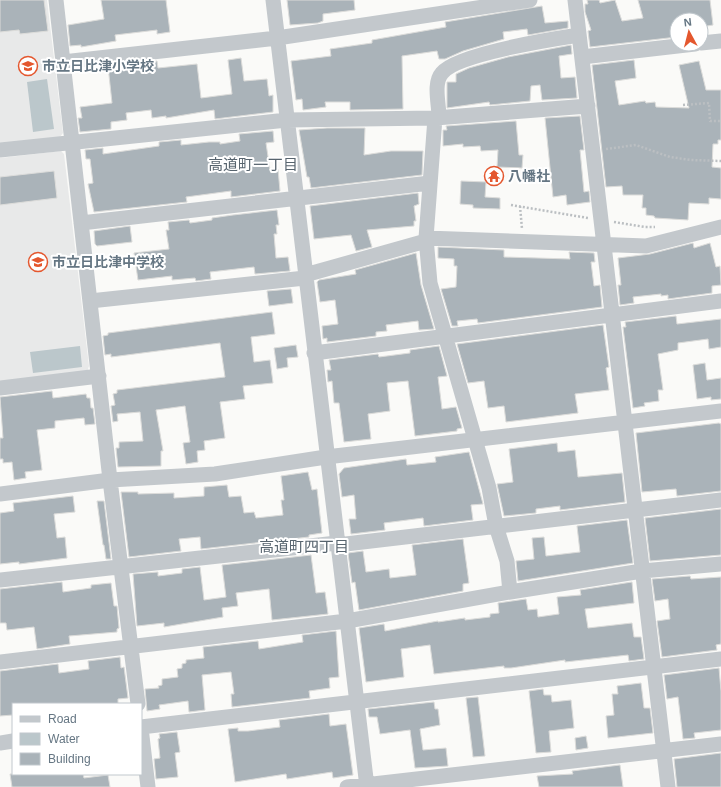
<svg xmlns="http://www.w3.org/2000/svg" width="721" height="787" font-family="Helvetica,'Noto Sans JP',sans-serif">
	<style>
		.built { fill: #e8e9e9 }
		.water { fill: #bbc7cb }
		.building { fill: #aab3b9; stroke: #dcdcda }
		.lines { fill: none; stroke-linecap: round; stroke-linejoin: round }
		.path { stroke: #bbbfc2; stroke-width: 2.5; stroke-dasharray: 2 2; stroke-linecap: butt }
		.minor { stroke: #c3c8cc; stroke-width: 15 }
		.labels { text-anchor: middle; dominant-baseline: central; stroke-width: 4; stroke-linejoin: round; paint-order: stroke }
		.poi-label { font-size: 14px; font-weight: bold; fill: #657683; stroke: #fff; text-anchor: start }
		.neighbourhood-label { font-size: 15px; fill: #57646e; stroke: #fff }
	</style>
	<rect width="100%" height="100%" fill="#fafaf8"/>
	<path class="built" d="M0 0H47L63 133 59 138 0 145Z
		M61 151 64 154 89 366 87 372 0 382V158Z"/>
	<path class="water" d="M47 79 54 129 33 132 27 82Z
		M80 346 82 367 33 373 30 352Z"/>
	<path class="building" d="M0 0H44L48 31 20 34 19 30 0 32Z
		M101 0H166L170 32 157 34V30L115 35 116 41 81 47V45L70 46 68 25 104 19Z
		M287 0H354L355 10 323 14V21L318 23 290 25Z
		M587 0H599L600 3 615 0 622 21 643 18 638 0H710L713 25 701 27V20H677V37L590 47 588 31 591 30 585 12V4H588Z
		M542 6 545 23 568 21V28L528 35 527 29 503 32 504 39 463 51 445 59H439L437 51 402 56 403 109 350 110V102H325L326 107 303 110 302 99 296 100 291 61 331 56 330 49 372 43V40L446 27 445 22Z
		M571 45 572 54 559 56 561 78 575 77 577 98 542 100 540 85 531 86 530 101 490 105 489 102 447 108V82H456V74L469 68 508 57Z
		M241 58 244 81 267 79 269 96 273 95V112L215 119 214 110 166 118V116L152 118 151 110 126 113 127 120 111 122V129L80 132 78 118H82L80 107 112 103 108 66 157 61 158 68 197 64 201 98 232 94 228 60Z
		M634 60 636 78 615 81 619 105 645 101 646 103 655 102 656 107 689 108 679 65 699 61 706 90H721V140H718V144H713L712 167 721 168V199L709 198V204L689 203 688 220 655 218 654 216 646 215V208H642L643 195H623L622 186 606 187 592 65Z
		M580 116 584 150H580L584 192 589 191 590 202 567 205 566 195 553 197 545 118Z
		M516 121 519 155H523L522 168 497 167 498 150 481 151 480 146 463 147V144L443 146V130H447L446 126Z
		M327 128H365L364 155 391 151H423L422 175 311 188 309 177H307L299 130Z
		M273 131 274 142 266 143 270 170 278 169 280 191 231 197V191L186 197 187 202 94 212 88 184 93 183 90 159H86L85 150 103 148V154L159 146V142L181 140V145L209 142H220V144L240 141 239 134Z
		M54 171 57 198 0 205V177Z
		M461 181 486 182 485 197 500 198V209L473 208V205L460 204Z
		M418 193 419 204 414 206 416 221H414V226L367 230 372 247 356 251 351 235 314 239 310 206Z
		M277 210 279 225H276L277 234H274L276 258 288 257 290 271 255 274 254 267 210 272 211 279 196 281 195 278 172 280V276L138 280 134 253 169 249 166 230H169L168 222 189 220 190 223 212 220V218L233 215Z
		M130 226 132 242 97 246 95 244 94 231Z
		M693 243 694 248 710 243 716 267 720 266 721 285 712 286V293L668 299V295L661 296V294L633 297 634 303 620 305 618 285H621L618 258 650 254Z
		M438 247 504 250V257L570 259 569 252 594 253 595 262H591L594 286 600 285 602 307 478 323 477 319 457 321 458 326H452L441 289 456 287 457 266H454V259L438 258Z
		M416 253 421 285 434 329 419 330 418 321 386 325 387 331 376 332V336L327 342V338L323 339 322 326 338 324 335 300 320 302 317 282 319 280 356 274 355 270Z
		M291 289 293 303 269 306 267 291Z
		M272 312 275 334 251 337 254 362 270 360 273 383 243 386 245 399 220 402 225 438 204 441 205 450 197 451 198 462 186 464 183 443 190 442 185 406 156 410 163 451H161V466L118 467 116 448H119V442L143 441 140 412 117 414 118 421 113 422 111 406 115 405 113 394 117 393V390L225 377 220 343 111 357V354L105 355 103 336 108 335V333Z
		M676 316 677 324 721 319V347L709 349 708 339 678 343V350L658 354 663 390H658L659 401 644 403 645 406 633 408 623 327H626L625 322Z
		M603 325 609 367 606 368 609 390 575 394 578 413 506 422 504 406 488 408 484 381 468 383 457 344Z
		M296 345 298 357 287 358 288 367 277 369 274 348Z
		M439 346 447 376 438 377 442 409 456 407 462 428 457 429V431L415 436 408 381 387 383 390 411 368 414 371 439 344 442 339 403H334L332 381 328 382 327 370H331L329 360 378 354 379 357 410 353V350Z
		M705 363 707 380 721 378V399L711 400V397L697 399 693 365Z
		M52 391 53 398 86 394 87 398H90L91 408H93L95 424 85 425 84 418 55 421V428L37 430 42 470 25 472 26 478 14 480 12 462 3 463V459H0V438H3L0 397Z
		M719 423 721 424V491L677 496 676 489 642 492 636 433Z
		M557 443 558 452 575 450 578 477 622 473 625 502 560 510V506L536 509V513L504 516 497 484 513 482 509 449Z
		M469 452 483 504 471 505 473 520 424 526 423 518 384 523 385 530 351 534 349 519H356L354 495 342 497 339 474 344 468 406 459 407 465 436 462 435 457Z
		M308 472 312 490 317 489 322 533 309 535V537L201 549 200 537 179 539 181 551 129 557 121 492H138V494L174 493V498L204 496V487L227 485 229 497 241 496 244 513 254 512 256 518 283 515 281 500H284L281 476Z
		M73 496 75 512 54 514 57 538 65 537 67 558 19 564V562L0 564V513L14 511 13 503Z
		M97 501H104L111 559H106L104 545H103Z
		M721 509V555L650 561 645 518Z
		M627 520 633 563 518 581 516 561 534 559 532 538 544 537 546 556 580 552 577 526Z
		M463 539 469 583 463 584V591L359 610 355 582 352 583 348 553 363 551 366 572 389 569 390 578 416 575 412 545Z
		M311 555 316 593 325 592 328 614 272 620 269 589 236 593 238 606 222 608 223 617 164 627V623L137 626 133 574 158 572V576L182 573V569L200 567 204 600 226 597 222 565Z
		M690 576 691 579 721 577V644L716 645 717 650 662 657 657 621 670 619 668 599 655 601 652 579Z
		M62 582 63 592 91 588V585L111 583 114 606H117L119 628 117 629V632L69 636 70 644 37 649 34 627 7 630 6 623H0V589Z
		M632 582 634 603 585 609 588 628 632 623 634 637H641L644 659 629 661 628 655 565 662V660L511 668H504V666L434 674 430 645 401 649 404 677 366 682 359 628 384 624 385 631 438 621V622L465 618V620L490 617V614L499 613 498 603 526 599 528 610 537 609 538 617 559 614 557 597 581 595 580 590Z
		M336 631 339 677 329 678 330 688 309 691 310 698 232 707 231 694H234L231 672 202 675 205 710 189 712 188 701 159 705 160 709 147 711 145 689 159 688 158 686 162 685V679L178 677 177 669 182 668V664L186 663V660L204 658 203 647 258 641 259 649 303 642 302 635Z
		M120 657 121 668 124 667 128 698 118 699V704H13V715L0 716V671L58 664 59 673 89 669 88 661Z
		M719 668 721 691V730L694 733 695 738 683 739 678 697 667 699 664 675Z
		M641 683 644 708H650L653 733 608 738 606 716 614 715 612 694H618L617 686Z
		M543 689 544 695H551L552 702 571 700 574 728 549 731 551 752 536 753 529 691Z
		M478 697 485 756 473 757 466 698Z
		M434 702 435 709H438L440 725 420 729 423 750 446 748 448 766 415 768 410 730 380 734 377 717H369L368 709Z
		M329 714 330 726 346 724 353 775 333 778 332 772 287 779 286 774 235 782 228 729 238 728V731H248L280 727 279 720Z
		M177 732 180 752 175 753 178 777 156 779 154 759 160 758 158 739 160 738 159 734Z
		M586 736 588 748 576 750 575 738Z
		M721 753V787H677L674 759Z
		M620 765 623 787H539L537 776 573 774 572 771Z
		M10 774H83L84 778 108 775 110 787H12Z"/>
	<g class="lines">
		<path class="path" d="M683 105 709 103 710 121H721
			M606 149 636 145 670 157 691 160 721 161
			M511 205 588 218
			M520 206 522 229
			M614 222 645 227H655"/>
		<path class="minor" d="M56 0 110 480 138 704
			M273 0 367 787
			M575 0 668 787
			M701 43 721 41
			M582 57 695 44
			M63 62 277 38 530 0
			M439 117C439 104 433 83 442 73 456 54 553 39 579 35
			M435 118 426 238 430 283 489 488 496 526 507 561 510 592
			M0 150 287 120 435 118 588 106
			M81 223 430 183
			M426 238 646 246 721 227
			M305 275 426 241
			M90 301 305 278
			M314 353 721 301
			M0 388 99 376
			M0 494 110 480 215 474 326 457 721 411
			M337 545 721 500
			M0 580 337 543
			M0 662 347 621 510 592 642 571 721 564
			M141 727 721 659
			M141 728 148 787
			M0 743 13 741
			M347 787 721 744"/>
	</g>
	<defs>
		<symbol id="school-ring" viewBox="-11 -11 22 22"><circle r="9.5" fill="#fff" stroke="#e4572e" stroke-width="1.5"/><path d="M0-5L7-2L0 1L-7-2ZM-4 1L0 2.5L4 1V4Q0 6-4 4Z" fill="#e4572e"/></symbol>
		<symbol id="temple-ring" viewBox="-11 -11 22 22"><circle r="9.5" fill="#fff" stroke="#e4572e" stroke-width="1.5"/><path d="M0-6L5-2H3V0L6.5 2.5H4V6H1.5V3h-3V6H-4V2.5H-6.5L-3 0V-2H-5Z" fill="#e4572e"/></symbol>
	</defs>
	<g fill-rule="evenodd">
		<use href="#school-ring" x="17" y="55" width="22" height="22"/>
		<use href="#temple-ring" x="483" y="165" width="22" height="22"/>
		<use href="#school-ring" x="27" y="251" width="22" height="22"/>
	</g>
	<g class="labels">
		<g class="poi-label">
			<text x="42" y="66">市立日比津小学校</text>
			<text x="508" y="176">八幡社</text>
			<text x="52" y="262">市立日比津中学校</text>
		</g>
		<g class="neighbourhood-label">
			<text x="253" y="164">高道町一丁目</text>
			<text x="304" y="546">高道町四丁目</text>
		</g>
	</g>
	<rect x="12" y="703" width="130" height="72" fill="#ffffff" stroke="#c1c8cd"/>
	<rect x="20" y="716" width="20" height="6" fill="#c3c8cc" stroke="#c1c8cd"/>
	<text x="48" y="723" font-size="12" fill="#657683">Road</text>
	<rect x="20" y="733" width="20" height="12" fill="#bbc7cb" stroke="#c1c8cd"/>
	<text x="48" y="743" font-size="12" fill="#657683">Water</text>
	<rect x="20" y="753" width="20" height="12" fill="#aab3b9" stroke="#c1c8cd"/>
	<text x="48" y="763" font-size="12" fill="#657683">Building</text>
	<g transform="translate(689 32) rotate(353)"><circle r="19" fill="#ffffff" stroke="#c1c8cd"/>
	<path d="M0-3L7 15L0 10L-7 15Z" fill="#e4572e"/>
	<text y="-6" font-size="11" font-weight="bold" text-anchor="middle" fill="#657683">N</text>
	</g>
</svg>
